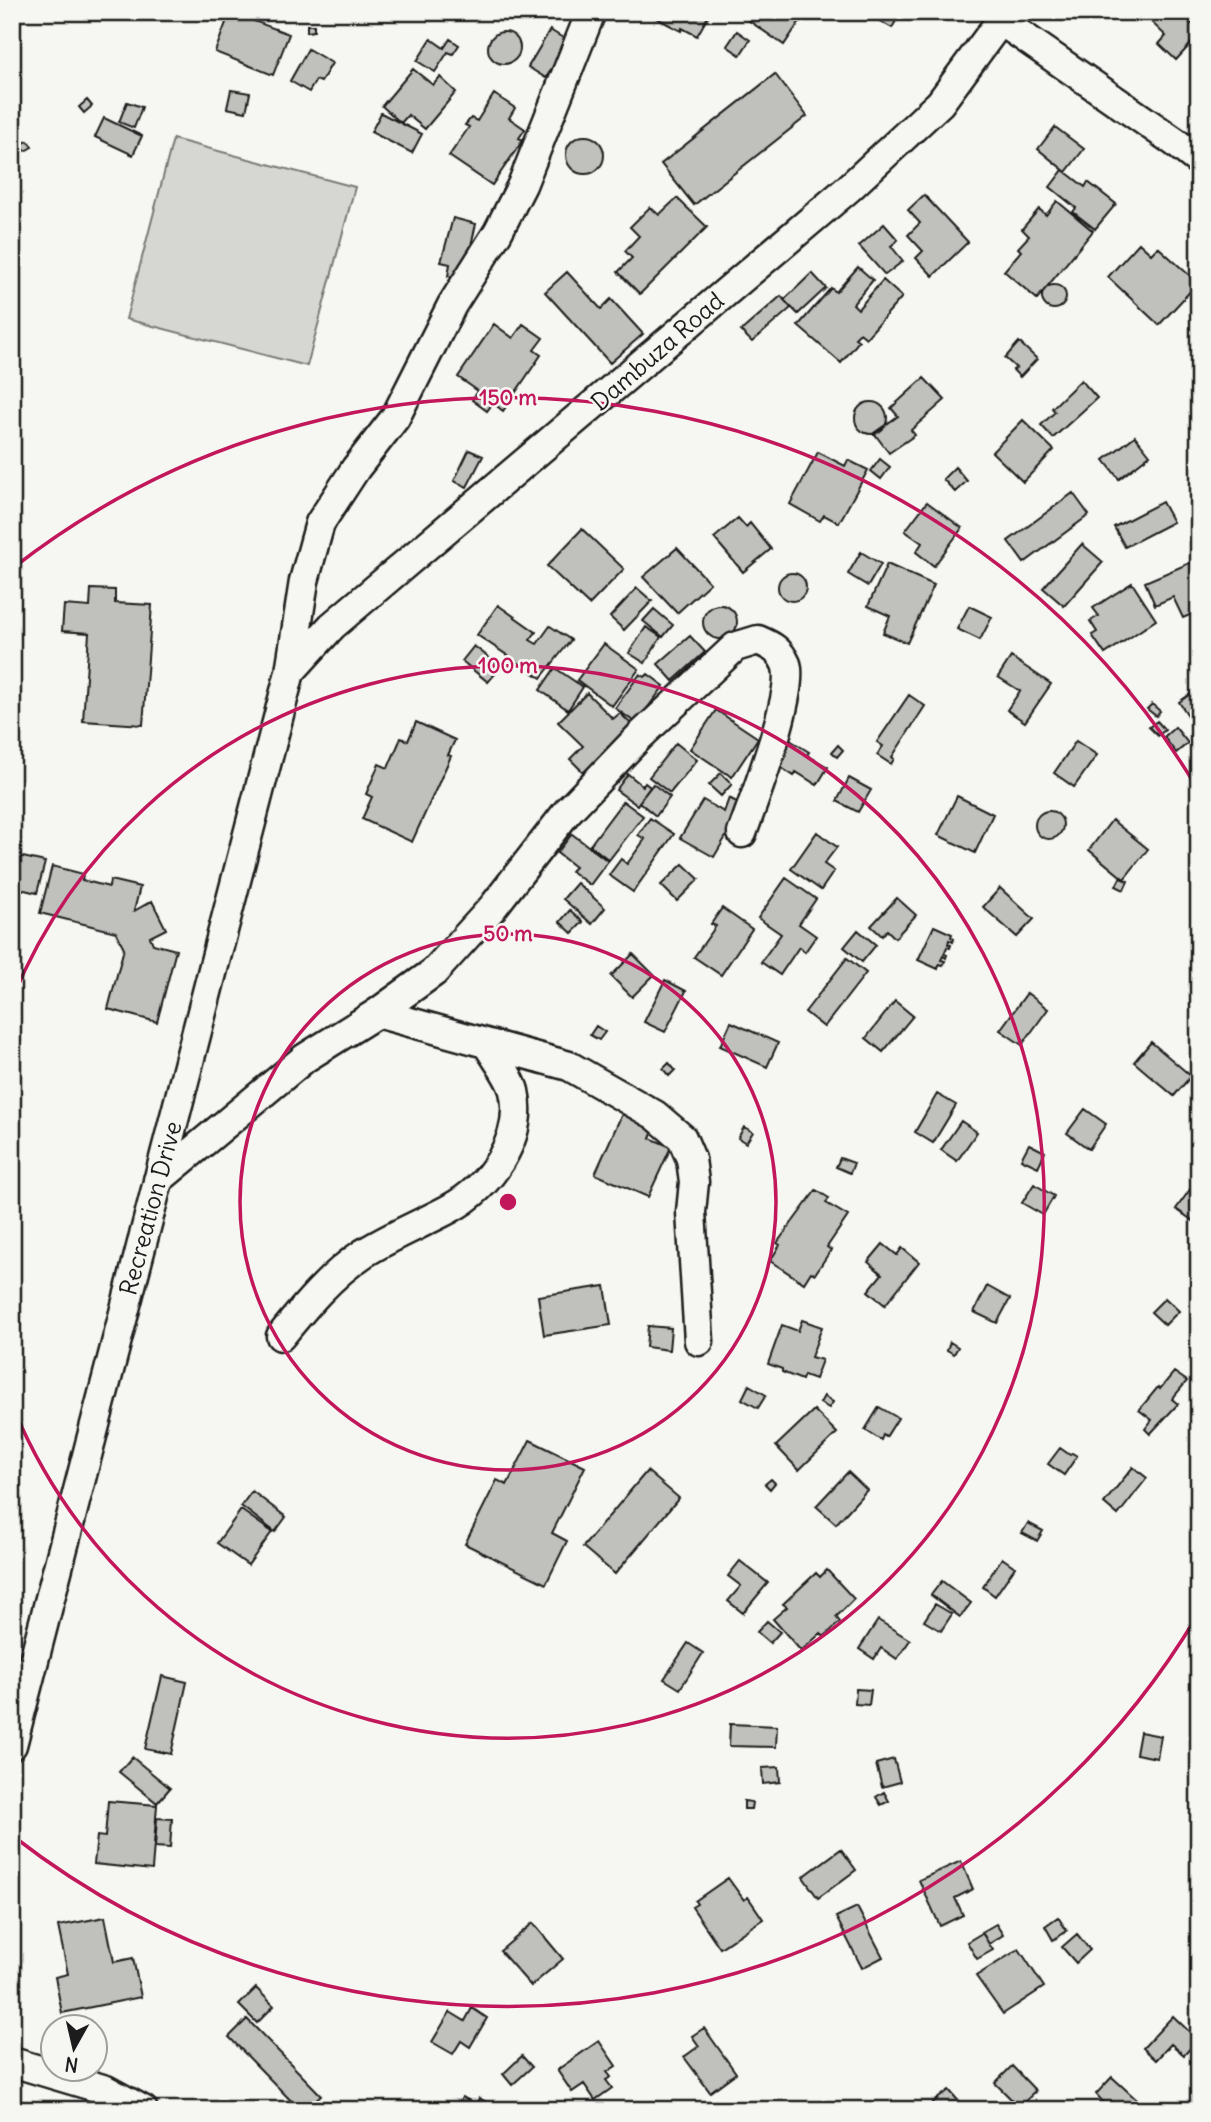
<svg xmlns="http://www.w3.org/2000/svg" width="1211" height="2122" font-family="Delius,sans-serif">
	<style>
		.green { fill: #d6d6d2; stroke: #797977; stroke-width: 2 }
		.building { fill: #c0c0bd; stroke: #1c1c1c; stroke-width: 2 }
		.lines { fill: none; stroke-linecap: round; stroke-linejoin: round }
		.street-casing { stroke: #1c1c1c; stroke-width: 33 }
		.street { stroke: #f6f6f2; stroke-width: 28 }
		.ring { fill: none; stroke: #c2185b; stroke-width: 3.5 }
		.labels { text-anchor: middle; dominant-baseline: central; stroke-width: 5; stroke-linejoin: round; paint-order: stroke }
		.street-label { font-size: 24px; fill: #1c1c1c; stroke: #f6f6f2 }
		.centre { fill: #c2185b; stroke: #f6f6f2; stroke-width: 3.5 }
		.ring-label { font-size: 21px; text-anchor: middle; font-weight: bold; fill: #c2185b; stroke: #f6f6f2; stroke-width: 5; stroke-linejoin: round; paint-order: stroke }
	</style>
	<rect width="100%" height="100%" fill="#f6f6f2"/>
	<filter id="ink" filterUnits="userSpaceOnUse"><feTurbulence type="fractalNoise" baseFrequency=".0143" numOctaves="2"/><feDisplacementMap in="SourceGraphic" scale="14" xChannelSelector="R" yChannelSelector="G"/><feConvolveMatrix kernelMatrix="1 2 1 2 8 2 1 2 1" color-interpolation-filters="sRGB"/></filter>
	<g filter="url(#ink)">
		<path class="green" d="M173 139 355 187 307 366 126 319Z"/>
		<path class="building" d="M230 12 289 34 273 75 215 52Z
			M645 12H709L710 13 697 36 682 28 681 31Z
			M754 12H806L784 45 748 20Z
			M873 12H901L892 28 871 16Z
			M1151 12H1178L1199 30V35L1176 60 1159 44 1166 36 1146 17Z
			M307 25H314V31L307 32Z
			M550 30 568 41 546 78 528 67Z
			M737 31 750 40 740 55 727 46Z
			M488 48a16 16 0 1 1 32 0a16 16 0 1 1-32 0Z
			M431 39 444 48 450 39 459 45 453 54 448 52 435 72 417 61Z
			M308 49 332 63 321 82 316 80 309 92 290 81Z
			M413 69 433 85 440 77 456 92 425 129 408 115 401 123 382 106Z
			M775 74 807 116 694 205 661 164Z
			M231 90 250 93 246 112 227 108Z
			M494 94 515 108 509 118 525 129 519 138 523 140 492 185 449 156 469 127 465 125 471 118 477 121Z
			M87 100 92 106 84 113 79 107Z
			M127 102 142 107 134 128 119 122Z
			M381 113 422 134 412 153 371 132Z
			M104 118 142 136 133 155 95 137Z
			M1055 127 1084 149 1066 172 1038 149Z
			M566 155a19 19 0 1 1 38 0a19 19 0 1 1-38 0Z
			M28 141 32 147 25 151 21 144Z
			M1063 170 1085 187 1088 182 1116 204 1095 229 1073 212 1076 208 1050 187Z
			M924 195 968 242 933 276 916 258 923 251 908 235 920 223 908 210Z
			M677 198 707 227 640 294 618 272 632 258 625 251 639 236 630 227 650 207 659 215Z
			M1057 201 1093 231 1037 299 1004 271 1021 251 1018 248 1029 236 1022 229 1039 209 1046 215Z
			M453 218 476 224 465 271 457 278 448 276 450 264 441 262Z
			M884 224 898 240 891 246 903 261 885 275 859 246Z
			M1139 243 1151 254 1158 247 1198 283 1159 325 1108 277Z
			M858 267 873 280 853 304 858 309 883 280 902 297 866 338 860 333 855 338 859 341 841 363 798 326 831 288 836 292Z
			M567 272 601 309 611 299 643 334 610 363 545 292Z
			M812 273 826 288 798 314 784 300Z
			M1042 297a12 12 0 1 1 24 0a12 12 0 1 1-24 0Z
			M781 296 791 308 752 342 741 331Z
			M494 324 513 338 523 324 543 338 534 350 541 355 503 411 493 403 487 411 472 400 478 391 458 377Z
			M1019 342 1037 359 1020 377 1013 370 1016 368 1005 358Z
			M924 378 945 400 911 430 915 435 889 453 874 433 898 416 891 408Z
			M1081 380 1097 398 1053 438 1041 425 1055 412 1052 408Z
			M855 418a16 16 0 1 1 32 0a16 16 0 1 1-32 0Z
			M1023 420 1054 450 1023 482 992 452Z
			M1135 436 1150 455 1119 479 1104 460Z
			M469 450 483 456 467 487 454 481Z
			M818 452 845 466 848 460 868 470 839 523 824 515 820 521 790 504Z
			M880 459 890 467 881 479 871 471Z
			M955 467 967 481 955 492 943 479Z
			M1073 493 1089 515 1024 563 1008 541Z
			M927 502 962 528 934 566 916 552 922 543 905 531Z
			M1162 502 1173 522 1125 547 1114 527Z
			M738 518 746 527 750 523 771 549 743 572 714 538Z
			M582 529 624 569 589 605 547 566Z
			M1082 544 1103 562 1064 606 1043 588Z
			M677 548 710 583 677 613 643 577Z
			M861 552 881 564 868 586 848 574Z
			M1199 559V611L1183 618 1173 597 1155 605 1145 582Z
			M887 564 934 585 907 643 883 633 890 616 868 606Z
			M778 587a14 14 0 1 1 28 0a14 14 0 1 1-28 0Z
			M1132 583 1156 620 1105 654 1092 635 1097 632 1090 621 1099 616 1093 608Z
			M637 588 652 601 624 630 610 617Z
			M91 589 115 590V603L152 605 143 725 83 721 89 633 62 631 64 605 90 607Z
			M703 622a17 17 0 1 1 34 0a17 17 0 1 1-34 0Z
			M498 605 536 632 530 640 537 644 550 626 571 640 541 678 477 635Z
			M969 606 992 617 980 640 957 629Z
			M654 609 673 625 663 637 643 621Z
			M646 627 661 637 645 663 629 653Z
			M690 636 705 652 673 681 658 664Z
			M604 644 639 669 612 706 577 680Z
			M474 646 501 667 488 682 462 661Z
			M1011 657 1051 684 1025 722 1007 710 1020 691 998 677Z
			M555 668 583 687 568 710 540 690Z
			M640 674 645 677 648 674 664 686 636 723 615 708Z
			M1199 688V711L1189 717 1179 702Z
			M587 693 613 719 620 713 635 728 585 774 570 759 583 746 558 722Z
			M909 695 925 706 892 757 894 759 891 764 877 755 883 746 877 742Z
			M1152 704 1160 711 1156 716 1147 709Z
			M716 710 758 738 732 777 690 749Z
			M1157 721 1165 730 1158 736 1149 727Z
			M416 722 455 740 448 755 451 756 412 842 362 819 372 797 366 794 379 764 388 768 401 738 408 741Z
			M1175 727 1188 743 1176 753 1164 737Z
			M790 740 809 752 807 755 828 767 817 785 796 772 794 776 777 765Z
			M1076 741 1097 755 1074 787 1054 773Z
			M676 743 697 760 670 793 649 777Z
			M838 745 843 750 837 757 832 752Z
			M721 773 732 784 721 796 709 785Z
			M628 774 643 786 645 783 650 787 637 805 616 790Z
			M849 778 871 790 858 812 837 801Z
			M653 784 670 797 656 816 639 802Z
			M957 796 993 814 975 853 938 835Z
			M729 798 744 806 714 857 680 838 703 800 724 812Z
			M623 801 643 816 609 860 590 845Z
			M1035 825a14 14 0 1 1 28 0a14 14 0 1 1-28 0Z
			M650 818 674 834 633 892 609 875 621 859 627 864 645 839 638 835Z
			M1112 820 1148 849 1124 879 1089 850Z
			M817 832 837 847 824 864 834 871 821 890 791 869Z
			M572 834 608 861 590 885 571 871 575 867 557 853Z
			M14 855 45 862 37 893 12 887Z
			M683 864 699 879 677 901 661 885Z
			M52 866 83 874 82 880 109 887 110 880 140 887 134 911 152 901 166 929 150 937 153 944 176 950 157 1022 108 1009 124 948 116 932 40 913Z
			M786 878 816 899 799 924 816 936 805 952 799 947 780 975 761 962 781 934 758 918Z
			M1120 878 1128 881 1124 890 1116 886Z
			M577 883 605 908 592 924 563 899Z
			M1000 888 1034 919 1017 937 983 907Z
			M897 898 916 915 895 938 887 930 882 936 871 926Z
			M722 908 752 929 721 975 694 957 716 926 711 924Z
			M570 910 583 922 572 933 560 922Z
			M934 926 952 934 951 937 954 939 953 942 949 940 948 944 951 945 950 948 947 947 944 954 947 955 946 958 943 956 941 960 945 961 943 965 939 964 938 969 918 960Z
			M858 930 876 945 862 962 844 947Z
			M633 954 654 975 632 997 611 976Z
			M847 958 866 973 824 1027 805 1012Z
			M665 980 686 991 665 1032 644 1022Z
			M1027 993 1048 1009 1022 1045 1000 1030Z
			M895 1001 913 1016 883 1052 866 1038Z
			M731 1022 778 1043 767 1067 720 1046Z
			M596 1026 605 1032 599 1040 590 1035Z
			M1151 1042 1191 1076 1174 1096 1134 1062Z
			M669 1063 675 1070 669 1076 663 1069Z
			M937 1094 956 1105 933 1143 915 1132Z
			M1085 1109 1106 1124 1089 1149 1067 1133Z
			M622 1114 654 1128 650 1138 671 1147 648 1197 595 1174Z
			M961 1121 977 1132 957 1161 941 1150Z
			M744 1127 753 1132 746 1143 738 1138Z
			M1029 1144 1045 1152 1038 1167 1021 1159Z
			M840 1158 854 1163 850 1173 836 1167Z
			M1199 1177V1225L1176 1209Z
			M1034 1184 1054 1196 1043 1215 1022 1203Z
			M816 1190 829 1198 826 1203 848 1216 827 1247 831 1250 815 1274 811 1272 804 1283 770 1261 780 1245 777 1243Z
			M883 1244 897 1255 902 1248 919 1262 885 1305 868 1291 882 1274 868 1262Z
			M605 1286 611 1325 544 1335 538 1296Z
			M987 1286 1010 1299 997 1323 974 1312Z
			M1165 1298 1179 1311 1165 1325 1151 1312Z
			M802 1320 822 1327 811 1357 822 1360 815 1379 804 1375 802 1380 782 1372V1369L768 1364 782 1325 798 1331Z
			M648 1326 671 1328 669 1350 646 1347Z
			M950 1342 958 1347 954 1354 947 1350Z
			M1174 1372 1187 1381 1172 1399 1178 1404 1150 1434 1145 1429 1152 1420 1139 1410 1158 1387 1160 1389Z
			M749 1385 766 1395 758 1408 742 1399Z
			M824 1396 833 1402 829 1408 820 1403Z
			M879 1407 898 1418 886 1437 883 1435 881 1440 865 1430Z
			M814 1410 837 1433 799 1470 776 1446Z
			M530 1440 585 1467 552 1533 567 1541 546 1584 465 1544 497 1480 507 1485Z
			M1060 1448 1070 1455 1072 1453 1077 1456 1064 1475 1048 1464Z
			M1133 1467 1147 1478 1118 1515 1104 1503Z
			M647 1471 679 1498 615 1574 583 1547Z
			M848 1472 867 1490 836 1524 816 1506Z
			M771 1479 775 1483 770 1489 765 1484Z
			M252 1491 286 1517 275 1532 241 1506Z
			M241 1510 272 1532 248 1565 217 1543Z
			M1028 1523 1043 1531 1037 1541 1022 1533Z
			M1002 1558 1015 1567 995 1596 983 1587Z
			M740 1561 768 1583 743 1613 728 1601 741 1586 728 1576Z
			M827 1570 854 1599 836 1617 840 1622 824 1637 821 1633 801 1651 773 1619 787 1607 783 1604 816 1573 820 1577Z
			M942 1581 971 1603 960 1617 931 1595Z
			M935 1604 952 1614 941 1631 924 1621Z
			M878 1620 910 1640 897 1659 881 1648 874 1659 859 1649Z
			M767 1621 780 1632 770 1643 757 1632Z
			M688 1643 703 1653 680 1689 664 1679Z
			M162 1676 187 1682 171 1754 145 1749Z
			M856 1689 871 1690 869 1705 855 1704Z
			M730 1724 777 1726 776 1747 729 1746Z
			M1140 1732 1161 1736 1157 1758 1136 1754Z
			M132 1757 170 1788 157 1803 119 1772Z
			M894 1759 900 1782 882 1787 876 1764Z
			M779 1767 780 1782 763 1784 762 1768Z
			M884 1792 889 1801 881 1805 876 1797Z
			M108 1801 157 1805 152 1870 94 1864 97 1836 105 1837Z
			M744 1801 752 1802 751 1809H744Z
			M157 1818 172 1819 170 1848 155 1847Z
			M841 1849 856 1870 818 1898 803 1877Z
			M961 1861 973 1889 955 1898 963 1915 940 1926 919 1880Z
			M728 1878 744 1900 748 1897 763 1919 720 1948 692 1907 697 1904 695 1901Z
			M857 1907 883 1957 862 1968 836 1917Z
			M105 1917 114 1962 133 1958 141 1997 62 2013 55 1977 68 1974 58 1926Z
			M1058 1917 1067 1931 1053 1940 1045 1926Z
			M533 1923 563 1959 531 1986 500 1951Z
			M996 1924 1003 1935 989 1944 982 1932Z
			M982 1933 993 1950 977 1959 967 1942Z
			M1077 1934 1090 1950 1076 1963 1062 1947Z
			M1019 1949 1044 1987 1003 2014 976 1976Z
			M256 1988 274 2006 257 2023 239 2005Z
			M472 2008 487 2018 470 2047 461 2041 453 2054 432 2042 450 2012 465 2021Z
			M1173 2016 1198 2040 1184 2055 1171 2044 1156 2060 1143 2048Z
			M247 2019 321 2095 304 2110H300L229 2037Z
			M704 2028 736 2073 710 2092 684 2057 699 2046 692 2036Z
			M599 2041 616 2066 607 2072 611 2077 606 2080 612 2088 595 2100 584 2084 572 2092 557 2070Z
			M522 2056 532 2067 512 2085 503 2074Z
			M1012 2066 1036 2091 1019 2107 995 2083Z
			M1112 2077 1148 2110H1110L1096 2094Z
			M949 2090 961 2104 955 2110H938L932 2103Z
			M462 2097 476 2104 479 2098 494 2106 492 2110H456Z"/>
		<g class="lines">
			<defs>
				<path id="street" d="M1001 21 1175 142 1199 161
					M290 672 332 626 849 188 940 103 1007 12
					M377 1013 569 1066 655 1115 682 1138 691 1159 694 1182 691 1212 699 1341
					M158 1180 305 1058 377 1013 434 972 493 907 567 812 639 737 735 647 758 640C772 646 780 650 786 664 796 690 753 803 742 833
					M281 1336C306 1305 331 1275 364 1253 391 1236 421 1224 449 1209 490 1187 525 1138 514 1091 510 1076 496 1059 488 1045
					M12 1745 290 672 304 581 320 523 356 468 395 418 452 305 498 232 522 185 591 12
					M12 2062 106 2090 143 2110"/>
			</defs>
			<use href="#street" class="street-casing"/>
			<use href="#street" class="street"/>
		</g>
	</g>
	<g class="ring">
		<circle cx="508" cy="1202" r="268"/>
		<path d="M13 997A536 536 0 1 1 13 1407"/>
		<path d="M1197 1616A804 804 0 0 1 13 1836M13 568A804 804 0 0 1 1197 788"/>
	</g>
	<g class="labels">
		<g class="street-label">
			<text transform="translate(657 351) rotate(-41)">Dambuza Road</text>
			<text transform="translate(150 1208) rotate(-75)">Recreation Drive</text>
		</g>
	</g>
	<circle cx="508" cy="1202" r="10" class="centre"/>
	<g class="ring-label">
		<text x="508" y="405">150 m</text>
		<text x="508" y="673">100 m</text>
		<text x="508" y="941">50 m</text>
	</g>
	<rect width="1211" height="2122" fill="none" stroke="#f6f6f2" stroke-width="42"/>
	<rect x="21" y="21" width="1169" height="2080" fill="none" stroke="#1c1c1c" stroke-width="2.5" filter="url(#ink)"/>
	<g transform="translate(74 2048) rotate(188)"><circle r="33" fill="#f6f6f2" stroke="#9f9f9c" stroke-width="2"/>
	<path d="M0-5L12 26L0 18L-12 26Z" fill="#1c1c1c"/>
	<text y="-10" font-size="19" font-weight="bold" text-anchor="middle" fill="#1c1c1c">N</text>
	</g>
</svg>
